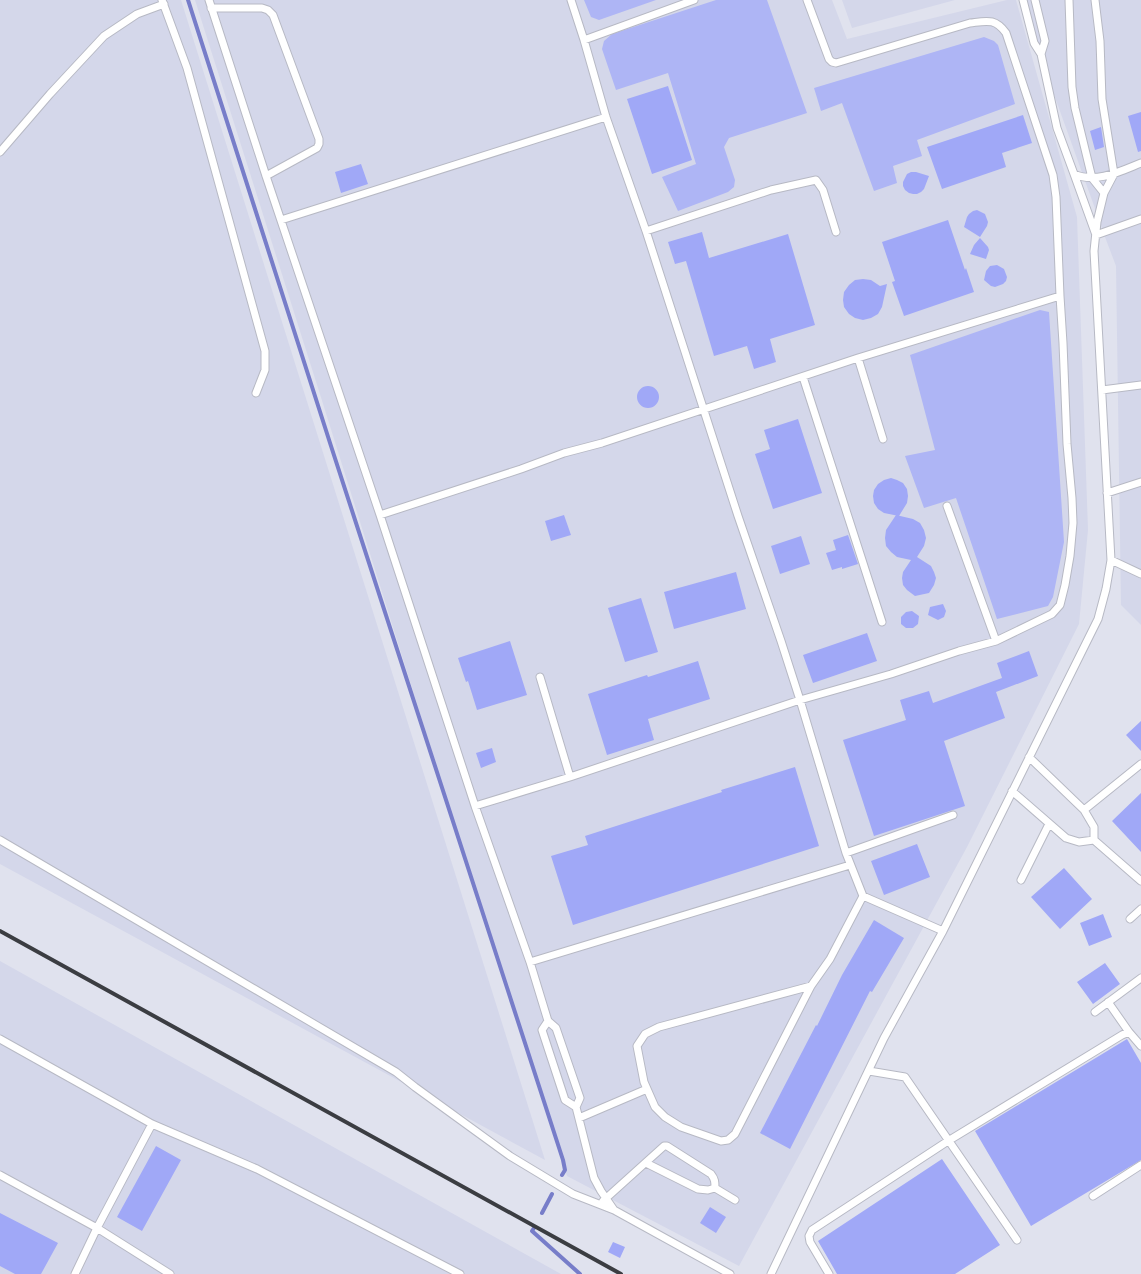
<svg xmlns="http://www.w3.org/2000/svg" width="1141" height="1274" font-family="Manrope,sans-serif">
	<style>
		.built { fill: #d4d7ea }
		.green { fill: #aeb5f5 }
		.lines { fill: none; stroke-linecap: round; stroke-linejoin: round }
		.stream { stroke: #777dc9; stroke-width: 4 }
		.building { fill: #a0a8f7 }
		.service-casing { stroke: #b7b9c4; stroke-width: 9 }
		.service { stroke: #fff; stroke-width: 7 }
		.rail { stroke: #3b3d42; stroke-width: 4 }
	</style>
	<rect width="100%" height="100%" fill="#e0e2ee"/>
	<path class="built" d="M0 0H181L545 1160 0 864Z
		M195 0H832L847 39 1007 0H1016L1077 217 1088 530 1079 624 967 847 739 1266 567 1176 449 806 319 391Z
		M842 0H955L852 28Z
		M1020 0H1141V625L1121 605 1116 266 1105 237H1104L1102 228Z
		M0 961 561 1274H0Z"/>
	<path class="green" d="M584 0H656L599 20 591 17Z
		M716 0H767L807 113 729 138 724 147 735 180 734 187 728 192 678 211 662 177 696 164 668 73 616 90 602 49 604 41 612 34Z
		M984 37 994 41 998 45 1015 104 917 140 922 156 893 166 897 183 874 191 842 103 821 111 814 88Z
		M1040 310 1049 312 1064 542 1053 597 1048 606 997 619 956 498 924 508 905 456 935 450 910 355Z"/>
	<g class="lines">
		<path class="stream" d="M188 0 331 446 563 1160 565 1170 562 1175
			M542 1213 552 1194
			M534 1228 532 1231 580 1274"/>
	</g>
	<path class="building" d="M668 86 692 160 652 174 627 99Z
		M1141 112V151L1138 152 1128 116Z
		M1023 115 1032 143 1002 153 1006 167 942 189 927 147Z
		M1101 127 1104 147 1095 150 1090 131Z
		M361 164 368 184 341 193 335 172Z
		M911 172H916L929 176 924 189 921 192 917 194H913L909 193 905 190 903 186V182L907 174Z
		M977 210 985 214 988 222 987 226 980 237 964 227 967 217 969 214 973 211Z
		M948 220 965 270 966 268 974 292 904 316 892 282 895 281 882 242Z
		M702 232 709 258 788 234 815 325 770 339 776 362 754 369 747 346 714 356 686 261 675 264 668 242Z
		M980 238 988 247 989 250 986 259 970 254 974 245Z
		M997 265 1004 269 1007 277 1006 281 1003 284 995 287 991 286 984 280 986 271 990 266Z
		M863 279 871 280 880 286 887 284 882 307 878 314 871 318 863 320 855 318 849 314 844 307 843 300 844 292 849 285 855 280Z
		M637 397a11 11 0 1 1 22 0a11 11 0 1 1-22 0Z
		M798 419 822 493 773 509 755 454 770 449 764 430Z
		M891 478 897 480 903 483 907 489 908 496 907 503 899 516 884 513 878 509 874 503 873 496 874 490 878 484 884 480Z
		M564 515 571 535 551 541 545 521Z
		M896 515 913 519 920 523 924 530 926 538 924 546 917 557 931 566 934 572 936 578 934 585 929 593 915 596 907 590 903 585 902 578 903 572 911 560 897 557 891 552 886 546 885 538 886 530Z
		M848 535 858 564 842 569V567L832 570 826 553 836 550 833 540Z
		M801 536 810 564 780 574 771 546Z
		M736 572 746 609 674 629 664 592Z
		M641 598 658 652 625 662 608 608Z
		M943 604 946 611 944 617 938 620 928 615 930 607Z
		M912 611 919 616 918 624 913 628H906L901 624V617L906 612Z
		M867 633 877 661 813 683 803 655Z
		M510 641 527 695 477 710 468 681 466 682 458 658Z
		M1029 651 1038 676 996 692 1005 718 944 741 965 806 874 836 843 740 906 720 900 700 929 691 933 703 1002 678 997 663Z
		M698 661 710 699 648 719 654 740 607 755 588 694 647 675 648 677Z
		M1141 721V751L1126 735Z
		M492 748 496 762 481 768 476 753Z
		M795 767 819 846 573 925 551 856 588 845 585 836 722 792 721 790Z
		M1141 793V852L1112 821Z
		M917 844 930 877 884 895 871 861Z
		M1064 868 1092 899 1060 929 1031 897Z
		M1103 914 1112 937 1089 946 1080 923Z
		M874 920 904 938 872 992 870 991 790 1149 760 1133 816 1025 817 1026 842 975Z
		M1105 963 1120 984 1093 1004 1077 982Z
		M1127 1039 1141 1063V1160L1031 1226 975 1131Z
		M156 1146 181 1160 142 1231 117 1217Z
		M942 1159 1000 1245 955 1274H837L818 1241Z
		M710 1207 726 1217 716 1233 700 1223Z
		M0 1213 58 1243 41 1274H15L0 1266Z
		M613 1242 625 1247 620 1258 608 1252Z"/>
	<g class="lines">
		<defs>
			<path id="service" d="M162 0 187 68 265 351V370L256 393
				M209 0 266 176 380 515 475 806 530 962 548 1021 556 1028 580 1098 576 1107 594 1178 601 1191 614 1210 730 1274
				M571 0 584 40 606 117 646 231 738 516 781 641 800 700 891 674 959 651 996 641 1052 614 1060 605 1065 585 1070 556 1073 523 1072 498 1067 444 1063 343 1060 296
				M1023 0 1034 43 1041 54 1057 128 1074 174C1096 184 1121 171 1141 163
				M1035 0 1045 41 1041 54
				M1069 0 1072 87 1075 108 1092 178 1104 193
				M211 8H262L268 10 273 15 319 139V144L317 148 266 176
				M584 40 694 0
				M0 152 50 94 104 36 137 14 164 4
				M1074 174 1096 235 1141 219
				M281 220 606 117
				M646 231 771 190 816 180 823 190 836 232
				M858 358 883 439
				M803 377 882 622
				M1102 390 1141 385
				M1107 493 1141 482
				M947 506 996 641
				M380 515 521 469 564 453 602 443 858 358 1060 296 1056 197 1053 175 1006 33C995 18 987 21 970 23L836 63 832 62 829 59 807 0
				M1111 560 1141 574
				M540 677 570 777
				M1029 757 1084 810 1094 827V840
				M1012 791 1066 838 1079 842 1094 840 1141 881
				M475 806 570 777 800 700 846 853 863 896 830 959 811 986 735 1134 728 1140 721 1141 681 1127 665 1117 655 1107 644 1082 637 1046 645 1034 659 1027 811 986
				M1084 810 1141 764
				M0 840 396 1072 415 1087 510 1156 573 1194 614 1210
				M846 853 953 815
				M1021 880 1049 824
				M863 896 943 931
				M1130 919 1141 909
				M530 962 850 865
				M1108 1002 1129 1032
				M1095 1012 1141 978
				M548 1021 542 1030 565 1100 576 1107
				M0 1039 152 1124 257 1169 460 1274
				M869 1071 905 1077 1017 1240
				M579 1118 647 1089
				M646 1163 698 1189 708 1190 715 1188 735 1200
				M0 1175 97 1228 170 1274
				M1093 1196 1141 1165
				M603 1201 664 1146H667L711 1174C715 1179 715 1182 715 1188
				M75 1274 97 1228 152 1124
				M771 1274 884 1038 943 931 1098 619 1106 589 1111 560 1094 251 1097 222 1104 193 1114 174 1102 99 1100 41 1095 0
				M829 1274 810 1242 809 1236 812 1230 948 1141 1122 1035 1129 1032 1141 1046"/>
		</defs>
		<use href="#service" class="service-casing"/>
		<use href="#service" class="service"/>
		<path class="rail" d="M0 931 621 1274"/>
	</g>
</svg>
